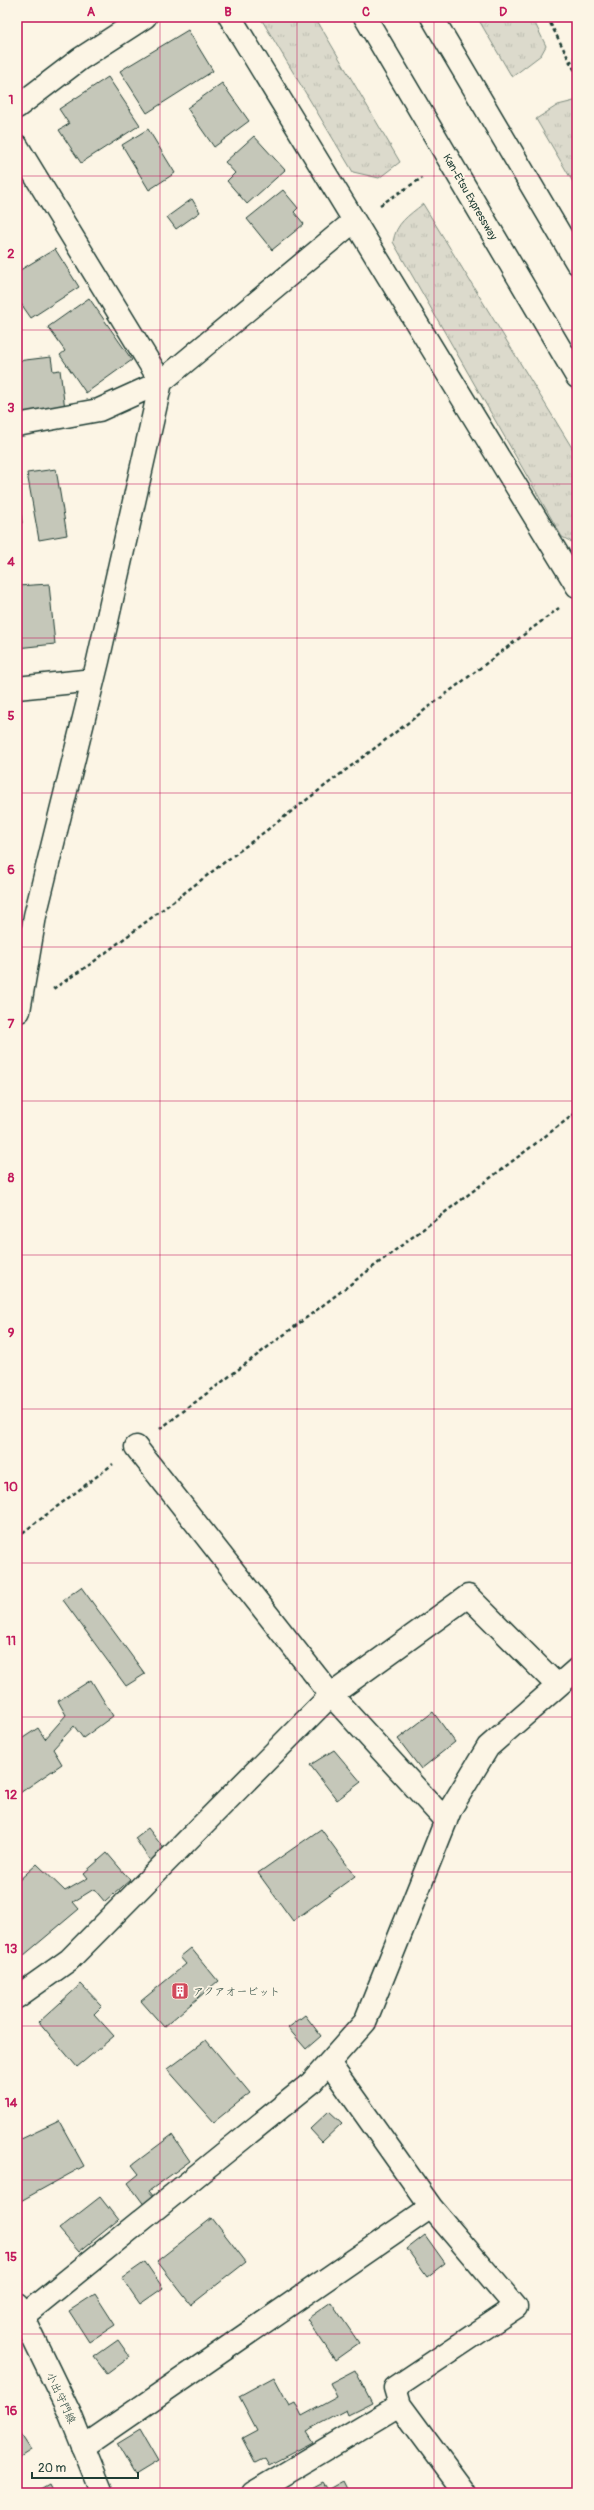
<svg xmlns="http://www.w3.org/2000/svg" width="594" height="2510" font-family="Pangolin,'Klee One',sans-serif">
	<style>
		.grass { fill: url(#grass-tufts); stroke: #7e8c80 }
		.building { fill: #c5c7b9; stroke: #1f3d34 }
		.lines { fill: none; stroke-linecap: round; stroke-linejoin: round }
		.minor-casing { stroke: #1f3d34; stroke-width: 25 }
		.major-casing { stroke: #1f3d34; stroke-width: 25 }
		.highway-casing { stroke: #1f3d34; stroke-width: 25 }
		.path { stroke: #1f3d34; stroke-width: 2.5; stroke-dasharray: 4 3; stroke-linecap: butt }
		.minor { stroke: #fcf5e5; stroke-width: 22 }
		.major { stroke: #fcf5e5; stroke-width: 22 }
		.highway { stroke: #fcf5e5; stroke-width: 22 }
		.grid { fill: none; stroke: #c2185b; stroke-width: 1; stroke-opacity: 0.55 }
		.labels { text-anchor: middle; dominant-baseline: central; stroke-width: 3.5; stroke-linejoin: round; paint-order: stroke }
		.street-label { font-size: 11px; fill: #1f3d34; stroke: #fcf5e5 }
		.poi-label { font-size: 11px; fill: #1f3d34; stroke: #fcf5e5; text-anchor: start }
		.neatline { fill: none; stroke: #c2185b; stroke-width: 1.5 }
		.grid-label { font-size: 13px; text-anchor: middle; font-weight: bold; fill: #c2185b }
	</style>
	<defs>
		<pattern id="grass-tufts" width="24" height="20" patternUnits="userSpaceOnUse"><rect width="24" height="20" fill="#dcdacc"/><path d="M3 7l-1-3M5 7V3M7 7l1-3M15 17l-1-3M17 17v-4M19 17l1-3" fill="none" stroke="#bcbcb0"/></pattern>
	</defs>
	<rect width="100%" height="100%" fill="#fcf5e5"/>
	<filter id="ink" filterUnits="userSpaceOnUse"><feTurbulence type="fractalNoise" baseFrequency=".025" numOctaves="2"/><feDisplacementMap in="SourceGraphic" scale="8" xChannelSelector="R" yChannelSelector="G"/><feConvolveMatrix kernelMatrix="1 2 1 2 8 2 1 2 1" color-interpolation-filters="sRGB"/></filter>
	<g filter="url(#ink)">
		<path class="grass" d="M260 17H315L400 162 379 178 353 172Z
			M477 17H532L546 46 541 55 512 77Z
			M574 101 577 102V189L536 119 558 105Z
			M423 204 577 456V542L574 543 562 537 393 242C396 223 408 216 423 204Z"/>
		<path class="building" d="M188 30 213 71 147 113 120 71Z
			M108 77 140 125 81 163 59 130 69 124 59 109Z
			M222 83 249 121 214 147 187 108Z
			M148 129 175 173 149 190 122 145Z
			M254 136 285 170 247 204 227 181 235 173 225 162Z
			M283 190 298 208 294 212 304 224 272 250 247 219Z
			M192 199 200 212 176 229 167 217Z
			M55 249 79 287 31 318 17 298V272Z
			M89 298 132 360 86 393 60 355 65 351 48 327Z
			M51 357 53 371 60 370 65 409 17 415V361Z
			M56 469 67 535 39 540 27 473Z
			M17 484 22 523 17 524Z
			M49 584 55 644 17 648V586Z
			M81 1587 145 1674 126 1686 63 1600Z
			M91 1680 113 1716 83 1738 74 1726 53 1749 62 1764 17 1795V1742L38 1728 45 1739 66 1715 58 1701Z
			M433 1712 455 1742 421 1769 398 1739Z
			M334 1750 361 1782 337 1800 310 1765Z
			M148 1828 165 1850 151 1862 135 1838Z
			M321 1829 355 1876 293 1921 258 1873Z
			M107 1853 130 1880 105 1902 94 1889 73 1902 79 1909 17 1961V1882L37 1864 65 1891 88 1878 84 1873Z
			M191 1948 218 1981 164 2027 141 2001 186 1964 180 1957Z
			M81 1984 102 2006 94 2014 114 2036 77 2067 39 2022Z
			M305 2015 321 2036 306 2049 288 2028Z
			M206 2040 250 2093 214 2122 167 2069Z
			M329 2111 342 2123 322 2142 310 2129Z
			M59 2121 84 2166 17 2203V2141Z
			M172 2135 190 2161 149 2191 155 2198 145 2206 128 2183 139 2174 132 2165Z
			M100 2197 118 2220 79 2252 59 2229Z
			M212 2218 246 2262 191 2305 157 2261Z
			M425 2235 445 2263 427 2277 407 2249Z
			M145 2262 163 2288 140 2304 122 2278Z
			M95 2294 115 2325 89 2342 69 2311Z
			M331 2302 359 2343 335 2360 307 2319Z
			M118 2340 130 2357 107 2374 94 2357Z
			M355 2370 372 2403 348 2415 346 2410 306 2431 313 2442 269 2465 265 2458 255 2463 242 2438 257 2430 239 2396 274 2377 289 2405 295 2402 302 2416 337 2397 330 2383Z
			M18 2430 31 2450 17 2459V2431Z
			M140 2430 158 2461 135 2475 117 2444Z
			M344 2481 350 2493 306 2491 323 2482 328 2490Z
			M49 2485 53 2493H35Z"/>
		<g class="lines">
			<defs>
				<path id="minor" d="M230 17 577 586
					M17 107 80 59 145 17
					M17 146 161 382 98 661 35 916 19 1011
					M17 425 99 410 161 382 354 221
					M17 688 93 680
					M136 1447 331 1695 446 1821
					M17 1997 69 1960 331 1695 468 1596 557 1685
					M22 2317 311 2083 365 2022 451 1808 488 1747 577 1669
					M400 2405 465 2493
					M83 2447 431 2207 329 2063
					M253 2493 400 2405 395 2388 516 2307 431 2207"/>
				<path id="major" d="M17 2305 70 2414 102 2493"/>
				<path id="highway" d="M365 17 577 377
					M432 17 577 263"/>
			</defs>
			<use href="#minor" class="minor-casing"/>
			<use href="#major" class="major-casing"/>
			<use href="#highway" class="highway-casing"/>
			<path class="path" d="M547 17 577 75
				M569 63 577 57
				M380 205 422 178
				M53 989 92 963 559 608
				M160 1429 577 1112
				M17 1537 113 1464"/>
			<use href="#minor" class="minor"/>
			<use href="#major" class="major"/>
			<use href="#highway" class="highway"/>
		</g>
	</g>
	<path class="grid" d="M160 17V2493M297 17V2493M434 17V2493M17 176H577M17 330H577M17 484H577M17 638H577M17 793H577M17 947H577M17 1101H577M17 1255H577M17 1409H577M17 1563H577M17 1717H577M17 1872H577M17 2026H577M17 2180H577M17 2334H577"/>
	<defs>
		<symbol id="building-square" viewBox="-11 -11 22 22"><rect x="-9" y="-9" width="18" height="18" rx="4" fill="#d1495b" stroke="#fcf5e5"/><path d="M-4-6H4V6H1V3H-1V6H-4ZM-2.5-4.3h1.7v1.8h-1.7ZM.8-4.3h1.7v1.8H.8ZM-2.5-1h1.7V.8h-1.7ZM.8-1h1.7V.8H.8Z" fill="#fff"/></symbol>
	</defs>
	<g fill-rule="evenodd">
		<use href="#building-square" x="170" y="1981" width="20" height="20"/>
	</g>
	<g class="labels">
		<g class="street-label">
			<text transform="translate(470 197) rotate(60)">Kan-Etsu Expressway</text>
			<text transform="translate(61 2398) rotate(65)">小出守門線</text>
		</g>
		<g class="poi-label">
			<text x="193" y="1991">アクアオービット</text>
		</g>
	</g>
	<rect width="594" height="2510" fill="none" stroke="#fcf5e5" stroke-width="44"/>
	<path d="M32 2472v6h106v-6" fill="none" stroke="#1f3d34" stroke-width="2"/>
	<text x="38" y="2472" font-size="12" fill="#1f3d34" stroke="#fcf5e5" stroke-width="3" paint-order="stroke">20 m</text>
	<rect x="22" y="22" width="550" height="2466" class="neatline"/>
	<g class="grid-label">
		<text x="91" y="16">A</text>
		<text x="228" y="16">B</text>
		<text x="366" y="16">C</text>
		<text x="503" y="16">D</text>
		<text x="11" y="104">1</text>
		<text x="11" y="258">2</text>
		<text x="11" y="412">3</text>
		<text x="11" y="566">4</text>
		<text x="11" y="720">5</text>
		<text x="11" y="874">6</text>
		<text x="11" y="1028">7</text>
		<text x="11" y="1182">8</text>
		<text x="11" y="1337">9</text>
		<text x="11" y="1491">10</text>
		<text x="11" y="1645">11</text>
		<text x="11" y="1799">12</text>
		<text x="11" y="1953">13</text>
		<text x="11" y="2107">14</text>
		<text x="11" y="2261">15</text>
		<text x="11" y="2415">16</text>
	</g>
</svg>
